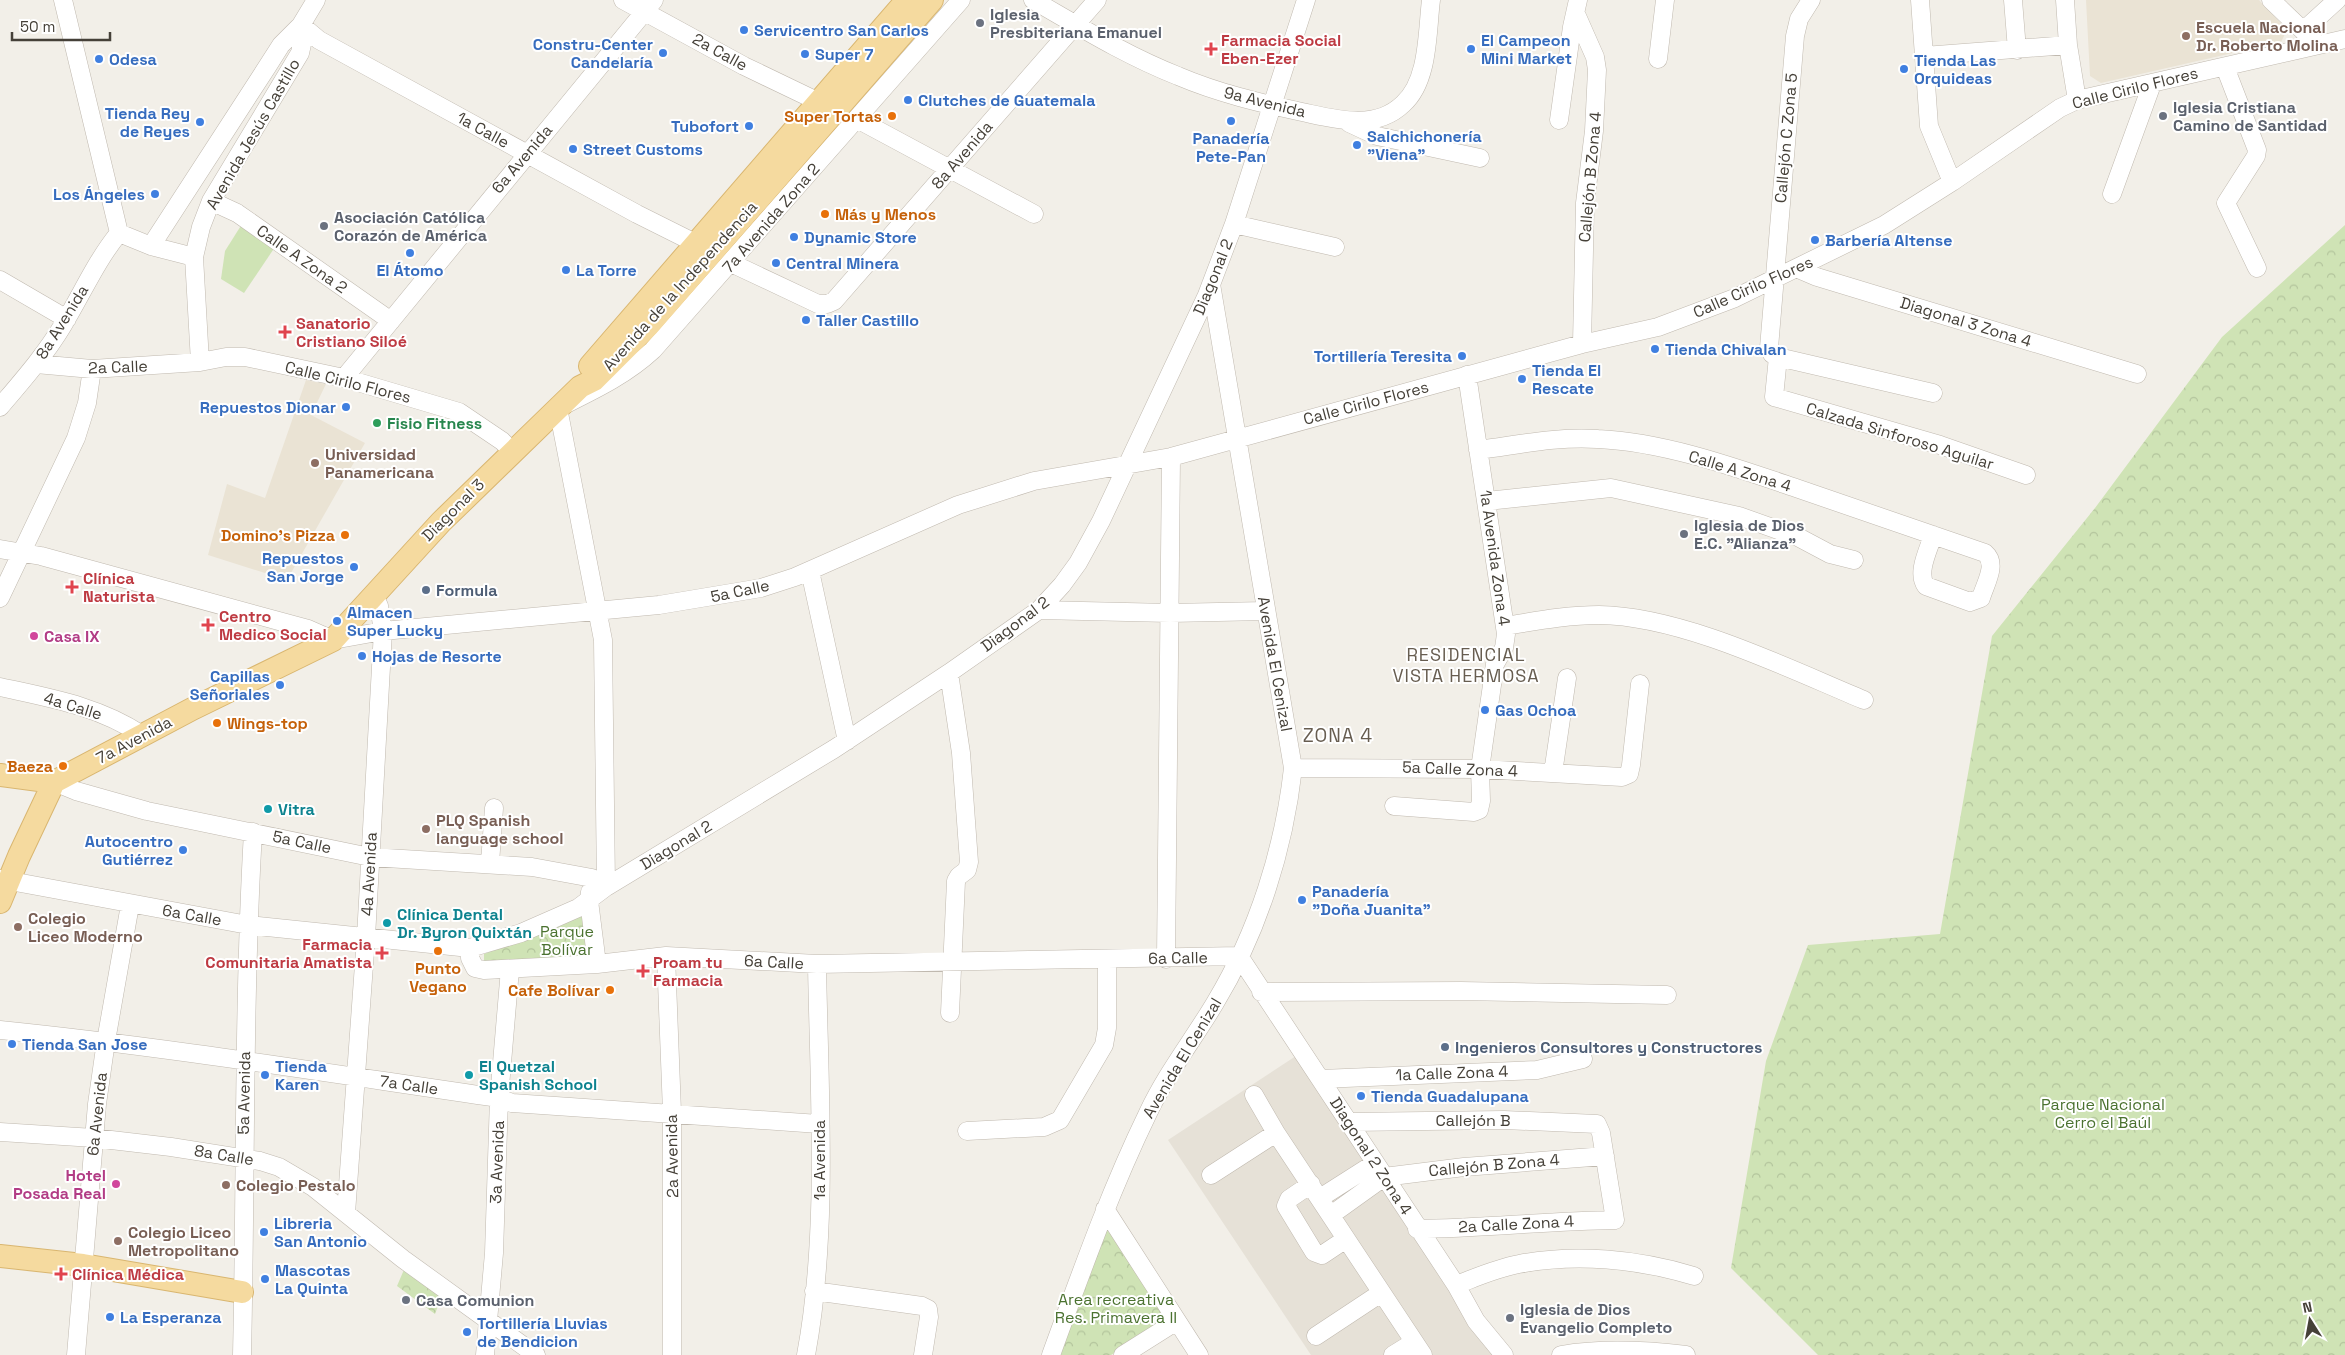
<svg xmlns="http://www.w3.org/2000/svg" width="2345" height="1355" font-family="'Space Grotesk',sans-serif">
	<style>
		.residential { fill: #e6e1d7 }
		.education { fill: #eae3d4 }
		.forest { fill: url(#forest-crowns) }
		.garden { fill: #cfe3b5 }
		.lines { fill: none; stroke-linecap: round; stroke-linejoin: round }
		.minor-casing { stroke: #c0b9af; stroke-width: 19 }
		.major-casing { stroke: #d9b670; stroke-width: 24 }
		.minor { stroke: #fff; stroke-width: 18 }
		.major { stroke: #f5da9f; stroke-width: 22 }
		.worship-dot { fill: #6b7280; stroke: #fff; stroke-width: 2 }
		.shop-dot { fill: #3f7fe0; stroke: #fff; stroke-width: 2 }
		.education-dot { fill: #8d6e63; stroke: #fff; stroke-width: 2 }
		.health-dot { fill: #e0444e; stroke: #fff; stroke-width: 2 }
		.food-dot { fill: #e8710a; stroke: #fff; stroke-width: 2 }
		.leisure-dot { fill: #2e9e5b; stroke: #fff; stroke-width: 2 }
		.service-dot { fill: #5c6f8a; stroke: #fff; stroke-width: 2 }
		.hotel-dot { fill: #d1479c; stroke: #fff; stroke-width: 2 }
		.culture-dot { fill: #0f9aa8; stroke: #fff; stroke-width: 2 }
		.labels { text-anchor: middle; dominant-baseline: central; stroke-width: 4; stroke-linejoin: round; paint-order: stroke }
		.worship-label { font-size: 16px; font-weight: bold; fill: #5b616d; stroke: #fff; text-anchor: start }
		.education-label { font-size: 16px; font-weight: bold; fill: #785e54; stroke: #fff; text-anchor: start }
		.shop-label { font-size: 16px; font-weight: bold; fill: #366cbe; stroke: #fff; text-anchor: start }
		.health-label { font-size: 16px; font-weight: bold; fill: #be3a42; stroke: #fff; text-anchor: start }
		.street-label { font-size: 16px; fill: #454038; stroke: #fff }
		.food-label { font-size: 16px; font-weight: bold; fill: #c56008; stroke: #fff; text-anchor: end }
		.leisure-label { font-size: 16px; font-weight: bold; fill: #27864d; stroke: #fff; text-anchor: start }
		.service-label { font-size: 16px; font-weight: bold; fill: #4e5e75; stroke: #fff; text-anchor: start }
		.hotel-label { font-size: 16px; font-weight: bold; fill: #b23c85; stroke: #fff; text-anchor: start }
		.culture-label { font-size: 16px; font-weight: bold; fill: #0d838f; stroke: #fff; text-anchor: start }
		.park-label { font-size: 16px; fill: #4b7230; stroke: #fff }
		.neighbourhood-label { font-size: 18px; letter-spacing: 1px; fill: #675d50; stroke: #fff }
		.quarter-label { font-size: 19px; letter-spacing: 1px; fill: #675d50; stroke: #fff }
	</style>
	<defs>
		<pattern id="forest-crowns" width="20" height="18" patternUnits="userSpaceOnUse" patternTransform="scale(1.25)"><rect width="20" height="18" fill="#cfe3b5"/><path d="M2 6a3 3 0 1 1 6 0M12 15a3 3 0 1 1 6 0" fill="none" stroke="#b3c49c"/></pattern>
	</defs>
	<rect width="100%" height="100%" fill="#f2efe8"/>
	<path class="residential" d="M1299 1054 1498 1355H1311L1168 1140Z"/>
	<path class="education" d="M2086 0H2259L2287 30 2281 42 2101 83 2090 76Z
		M306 380 326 384 311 415 365 443 287 580 208 555 227 484 265 498Z"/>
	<path class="forest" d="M2345 225V1355H1818L1731 1268 1766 1061 1808 945 1940 934 1992 636 2095 508 2222 337Z
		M584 914 589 957 484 963V954Z
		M1106 1229 1117 1242 1168 1319 1111 1355H1060Z
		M406 1265 441 1298 435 1314 397 1286Z"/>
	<path class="garden" d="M242 224 275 247 244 293 221 279 225 251Z"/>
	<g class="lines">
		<defs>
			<path id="minor" d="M63 0 119 233
				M623 0 744 66 819 102
				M1033 0C1080 27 1127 56 1178 76 1218 93 1260 103 1302 112 1335 119 1375 131 1403 104 1429 81 1427 32 1431 0
				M1811 0 1799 19 1795 36 1769 348 1772 354 1778 357 1933 393
				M1920 0 1929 126 1952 182
				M2013 0 2017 50
				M2065 0 2068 45 2077 100
				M2271 0 2317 44
				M1576 14 1595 57 1597 70 1594 131 1585 203 1582 344
				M301 25 319 40 637 214 695 243
				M2303 31 2337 0
				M1924 56 2068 45
				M1658 59 1665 0
				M2225 67 2257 150 2256 156 2226 203 2257 268
				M857 119 1034 214
				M1559 120 1572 27 1578 0
				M1349 123 1377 136 1480 158
				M2112 194 2152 84
				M211 201 237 213 391 321
				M1234 224 1335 247
				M119 233 151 246 194 257
				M151 246 267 67 281 45 301 25 316 0
				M731 263 818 304H827L834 301 1097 0
				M1796 268 1817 277 2137 374
				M0 280 67 319
				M1778 357 1774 397 1940 445 2026 475
				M200 362 194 257 201 227 211 201 300 53 302 44 301 25
				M36 364 92 369 200 362 226 357H245L344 378 459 412 502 441 513 452
				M344 378 654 0
				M0 407C22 381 45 355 63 325 82 294 96 261 119 233
				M1478 450C1518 445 1558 436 1598 439 1664 442 1734 467 1796 488 1859 510 1922 531 1985 553 1998 564 1985 584 1981 598L1970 602 1926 586C1916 573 1929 549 1933 535
				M1487 501 1611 488 1739 516 1798 537 1830 554 1854 560
				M0 549 41 556 308 629 333 640 383 631 659 605 761 588 795 577 958 505 1034 481 1171 457 1582 344 1658 327 1735 298 1884 225 1952 182 2060 108 2077 100 2345 39
				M810 571 847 741
				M0 598 76 438 87 403 92 369
				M1039 610 1170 613 1265 611
				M1505 626C1536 621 1567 615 1599 615 1682 616 1787 668 1864 700
				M949 673 961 753 969 862 967 870 959 876 956 881 950 1013
				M0 687C50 698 98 706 142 735
				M1293 768 1480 769 1622 777 1629 774 1631 765 1640 684
				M1553 773 1567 678
				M54 782 76 791 147 811 370 857 532 867 592 878 606 887
				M1394 806 1474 812 1479 810 1481 801 1480 769 1495 664 1504 648 1506 634 1467 375
				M490 863 494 808
				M0 879 248 925 470 948 521 933 578 908 606 887 834 749 949 673 1039 610 1062 585 1078 563 1101 521 1207 295 1234 224 1306 0
				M606 887 603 640 558 408C592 391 625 376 653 350L961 0
				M590 892 589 901 597 964
				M470 948V958L475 968 484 970 597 964 666 956 817 964 1239 956 1456 1285 1476 1321 1504 1355
				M666 956 672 1112V1355
				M1166 959 1171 457
				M1261 992 1461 991 1667 995
				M0 1030C167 1047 333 1074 499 1098L512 1103 819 1124
				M1321 1079 1537 1070 1583 1059
				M1254 1095 1276 1133 1423 1355
				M1349 1122 1504 1120 1597 1124 1601 1133 1615 1220C1549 1221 1484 1228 1417 1229
				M967 1131 1044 1127 1060 1120 1104 1045 1107 1028V959
				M0 1132 94 1138 171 1147 260 1161 279 1167 313 1187 403 1259 536 1355
				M1211 1175 1276 1133
				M1311 1184 1289 1199 1286 1206 1314 1252 1322 1255 1346 1239
				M1320 1198 1375 1163
				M1105 1209 1199 1355
				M346 1213 366 937 383 631 379 606 374 596
				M1331 1215 1384 1177 1464 1167 1605 1156
				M1456 1285C1477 1277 1497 1268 1519 1264 1576 1253 1638 1259 1694 1276
				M814 1291 922 1306 928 1309 929 1317 923 1355
				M1316 1336 1381 1293
				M76 1355 97 1104 106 1041 130 905
				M242 1355C246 1181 243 1006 253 832
				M485 1355 494 1253 499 1098 510 969
				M806 1355C829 1232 819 1089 817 964
				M1051 1355C1081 1273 1110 1191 1148 1113 1166 1074 1193 1040 1215 1003 1258 932 1284 849 1293 768L1211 284
				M1123 1355 1177 1321
				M1393 1355 1414 1342
				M1561 1355C1602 1348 1644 1350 1686 1355"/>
			<path id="major" d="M590 366 907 0
				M0 775 54 782
				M0 902 19 856 54 782 194 708 333 640 441 522 580 387 594 380 648 326 932 0
				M0 1256 83 1265 242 1292"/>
		</defs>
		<use href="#minor" class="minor-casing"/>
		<use href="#major" class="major-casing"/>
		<use href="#minor" class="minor"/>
		<use href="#major" class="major"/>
	</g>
	<g class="worship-dot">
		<circle cx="980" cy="23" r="5"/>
		<circle cx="2163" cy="116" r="5"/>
		<circle cx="324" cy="226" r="5"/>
		<circle cx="1684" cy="534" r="5"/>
		<circle cx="406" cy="1300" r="5"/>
		<circle cx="1510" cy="1318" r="5"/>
	</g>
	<g class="shop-dot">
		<circle cx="744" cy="30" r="5"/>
		<circle cx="1471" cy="49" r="5"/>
		<circle cx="663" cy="53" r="5"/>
		<circle cx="805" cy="54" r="5"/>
		<circle cx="99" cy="59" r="5"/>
		<circle cx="1904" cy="69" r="5"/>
		<circle cx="908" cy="100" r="5"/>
		<circle cx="1231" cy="121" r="5"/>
		<circle cx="200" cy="122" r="5"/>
		<circle cx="749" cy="126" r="5"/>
		<circle cx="1357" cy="145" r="5"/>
		<circle cx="573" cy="149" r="5"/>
		<circle cx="155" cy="194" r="5"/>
		<circle cx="794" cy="237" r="5"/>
		<circle cx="1815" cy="240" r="5"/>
		<circle cx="410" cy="253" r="5"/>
		<circle cx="776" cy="263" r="5"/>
		<circle cx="566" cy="270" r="5"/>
		<circle cx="806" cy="320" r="5"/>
		<circle cx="1655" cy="349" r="5"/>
		<circle cx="1462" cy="356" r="5"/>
		<circle cx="1522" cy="379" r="5"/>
		<circle cx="346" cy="407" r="5"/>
		<circle cx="354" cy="567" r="5"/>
		<circle cx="337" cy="621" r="5"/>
		<circle cx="362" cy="656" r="5"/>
		<circle cx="280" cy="685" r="5"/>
		<circle cx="1485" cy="710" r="5"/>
		<circle cx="183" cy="850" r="5"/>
		<circle cx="1302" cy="900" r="5"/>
		<circle cx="12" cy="1044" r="5"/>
		<circle cx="265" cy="1075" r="5"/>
		<circle cx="1361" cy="1096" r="5"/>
		<circle cx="264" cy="1232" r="5"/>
		<circle cx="265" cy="1279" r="5"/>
		<circle cx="110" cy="1317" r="5"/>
		<circle cx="467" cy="1332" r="5"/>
	</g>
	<g class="education-dot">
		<circle cx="2186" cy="36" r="5"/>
		<circle cx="315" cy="463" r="5"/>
		<circle cx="426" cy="829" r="5"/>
		<circle cx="18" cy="927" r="5"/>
		<circle cx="226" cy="1185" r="5"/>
		<circle cx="118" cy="1241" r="5"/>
	</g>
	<g class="health-dot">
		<path d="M1208.5 41.5h5v5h5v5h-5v5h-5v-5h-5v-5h5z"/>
		<path d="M282.5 324.5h5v5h5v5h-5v5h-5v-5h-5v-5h5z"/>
		<path d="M69.5 579.5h5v5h5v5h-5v5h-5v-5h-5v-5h5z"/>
		<path d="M205.5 617.5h5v5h5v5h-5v5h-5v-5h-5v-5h5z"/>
		<path d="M379.5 945.5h5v5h5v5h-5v5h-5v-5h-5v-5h5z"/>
		<path d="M640.5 963.5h5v5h5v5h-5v5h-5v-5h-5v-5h5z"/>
		<path d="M58.5 1266.5h5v5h5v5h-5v5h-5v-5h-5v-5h5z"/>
	</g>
	<g class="food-dot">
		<circle cx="892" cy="116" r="5"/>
		<circle cx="825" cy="214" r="5"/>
		<circle cx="345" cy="535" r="5"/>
		<circle cx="217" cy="723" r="5"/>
		<circle cx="63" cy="766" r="5"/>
		<circle cx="438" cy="951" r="5"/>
		<circle cx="610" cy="990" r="5"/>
	</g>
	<circle class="leisure-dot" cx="377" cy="423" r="5"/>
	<g class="service-dot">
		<circle cx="426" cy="590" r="5"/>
		<circle cx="1445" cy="1047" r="5"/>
	</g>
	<g class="hotel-dot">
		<circle cx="34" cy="636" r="5"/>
		<circle cx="116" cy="1184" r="5"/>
	</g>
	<g class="culture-dot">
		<circle cx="268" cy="809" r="5"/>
		<circle cx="387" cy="923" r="5"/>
		<circle cx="469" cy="1075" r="5"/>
	</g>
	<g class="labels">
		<g class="worship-label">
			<text x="990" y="14">Iglesia<tspan x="990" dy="18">Presbiteriana Emanuel</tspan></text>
			<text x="2173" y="107">Iglesia Cristiana<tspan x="2173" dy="18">Camino de Santidad</tspan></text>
			<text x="334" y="217">Asociación Católica<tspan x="334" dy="18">Corazón de América</tspan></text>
			<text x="1694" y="525">Iglesia de Dios<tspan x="1694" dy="18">E.C. "Alianza"</tspan></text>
			<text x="416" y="1300">Casa Comunion</text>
			<text x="1520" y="1309">Iglesia de Dios<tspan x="1520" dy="18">Evangelio Completo</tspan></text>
		</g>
		<g class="education-label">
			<text x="2196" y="27">Escuela Nacional<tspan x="2196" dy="18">Dr. Roberto Molina</tspan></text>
			<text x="325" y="454">Universidad<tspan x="325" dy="18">Panamericana</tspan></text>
			<text x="436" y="820">PLQ Spanish<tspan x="436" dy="18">language school</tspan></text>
			<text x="28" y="918">Colegio<tspan x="28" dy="18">Liceo Moderno</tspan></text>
			<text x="236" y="1185">Colegio Pestalo</text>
			<text x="128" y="1232">Colegio Liceo<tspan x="128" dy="18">Metropolitano</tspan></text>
		</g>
		<g class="shop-label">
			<text x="754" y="30">Servicentro San Carlos</text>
			<text x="1481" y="40">El Campeon<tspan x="1481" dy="18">Mini Market</tspan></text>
			<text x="653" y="44" text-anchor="end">Constru-Center<tspan x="653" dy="18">Candelaría</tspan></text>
			<text x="815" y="54">Super 7</text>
			<text x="109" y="59">Odesa</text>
			<text x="1914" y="60">Tienda Las<tspan x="1914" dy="18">Orquideas</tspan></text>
			<text x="918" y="100">Clutches de Guatemala</text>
			<text x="190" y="113" text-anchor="end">Tienda Rey<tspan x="190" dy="18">de Reyes</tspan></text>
			<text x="739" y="126" text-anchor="end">Tubofort</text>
			<text x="1367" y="136">Salchichonería<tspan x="1367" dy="18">"Viena"</tspan></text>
			<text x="1231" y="138" text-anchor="middle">Panadería<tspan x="1231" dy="18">Pete-Pan</tspan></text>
			<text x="583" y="149">Street Customs</text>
			<text x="145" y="194" text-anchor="end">Los Ángeles</text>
			<text x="804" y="237">Dynamic Store</text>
			<text x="1825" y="240">Barbería Altense</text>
			<text x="786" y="263">Central Minera</text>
			<text x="410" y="270" text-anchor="middle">El Átomo</text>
			<text x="576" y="270">La Torre</text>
			<text x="816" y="320">Taller Castillo</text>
			<text x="1665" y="349">Tienda Chivalan</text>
			<text x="1452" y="356" text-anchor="end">Tortillería Teresita</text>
			<text x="1532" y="370">Tienda El<tspan x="1532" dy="18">Rescate</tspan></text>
			<text x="336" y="407" text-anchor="end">Repuestos Dionar</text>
			<text x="344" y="558" text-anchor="end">Repuestos<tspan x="344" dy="18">San Jorge</tspan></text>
			<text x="347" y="612">Almacen<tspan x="347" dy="18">Super Lucky</tspan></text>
			<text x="372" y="656">Hojas de Resorte</text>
			<text x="270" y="676" text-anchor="end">Capillas<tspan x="270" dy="18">Señoriales</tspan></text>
			<text x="1495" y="710">Gas Ochoa</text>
			<text x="173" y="841" text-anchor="end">Autocentro<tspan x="173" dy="18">Gutiérrez</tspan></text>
			<text x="1312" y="891">Panadería<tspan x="1312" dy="18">"Doña Juanita"</tspan></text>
			<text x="22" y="1044">Tienda San Jose</text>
			<text x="275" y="1066">Tienda<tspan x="275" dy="18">Karen</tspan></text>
			<text x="1371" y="1096">Tienda Guadalupana</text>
			<text x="274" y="1223">Libreria<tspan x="274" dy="18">San Antonio</tspan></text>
			<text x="275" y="1270">Mascotas<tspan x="275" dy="18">La Quinta</tspan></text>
			<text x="120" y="1317">La Esperanza</text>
			<text x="477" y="1323">Tortillería Lluvias<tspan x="477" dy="18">de Bendicion</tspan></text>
		</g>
		<g class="health-label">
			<text x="1221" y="40">Farmacia Social<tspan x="1221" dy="18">Eben-Ezer</tspan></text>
			<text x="296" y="323">Sanatorio<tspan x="296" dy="18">Cristiano Siloé</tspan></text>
			<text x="83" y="578">Clínica<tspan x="83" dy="18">Naturista</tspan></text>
			<text x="219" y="616">Centro<tspan x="219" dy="18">Medico Social</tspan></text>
			<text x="372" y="944" text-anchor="end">Farmacia<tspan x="372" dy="18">Comunitaria Amatista</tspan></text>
			<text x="653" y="962">Proam tu<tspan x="653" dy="18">Farmacia</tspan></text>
			<text x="72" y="1274">Clínica Médica</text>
		</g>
		<g class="street-label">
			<text transform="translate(720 52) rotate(29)">2a Calle</text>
			<text transform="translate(2135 88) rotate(-14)">Calle Cirilo Flores</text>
			<text transform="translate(1265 102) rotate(14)">9a Avenida</text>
			<text transform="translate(483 130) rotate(29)">1a Calle</text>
			<text transform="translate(253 134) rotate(-60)">Avenida Jesús Castillo</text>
			<text transform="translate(1786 138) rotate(-85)">Callejón C Zona 5</text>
			<text transform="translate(962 155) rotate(-49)">8a Avenida</text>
			<text transform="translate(522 159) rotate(-50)">6a Avenida</text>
			<text transform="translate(1590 177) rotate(-85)">Callejón B Zona 4</text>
			<text transform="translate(771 218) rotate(-49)">7a Avenida Zona 2</text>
			<text transform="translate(302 259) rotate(35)">Calle A Zona 2</text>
			<text transform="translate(1213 277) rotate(-68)">Diagonal 2</text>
			<text transform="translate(680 286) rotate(-48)">Avenida de la Independencia</text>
			<text transform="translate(1753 287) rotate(-24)">Calle Cirilo Flores</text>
			<text transform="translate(62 322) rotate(-58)">8a Avenida</text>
			<text transform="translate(1966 322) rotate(17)">Diagonal 3 Zona 4</text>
			<text transform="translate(118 367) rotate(-2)">2a Calle</text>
			<text transform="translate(348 382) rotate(14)">Calle Cirilo Flores</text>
			<text transform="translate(1366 403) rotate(-15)">Calle Cirilo Flores</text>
			<text transform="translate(1900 436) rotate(17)">Calzada Sinforoso Aguilar</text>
			<text transform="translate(1740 471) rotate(17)">Calle A Zona 4</text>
			<text transform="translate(453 510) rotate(-45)">Diagonal 3</text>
			<text transform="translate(1495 558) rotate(82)">1a Avenida Zona 4</text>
			<text transform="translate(740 591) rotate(-12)">5a Calle</text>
			<text transform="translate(1015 624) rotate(-37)">Diagonal 2</text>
			<text transform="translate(1275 664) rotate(80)">Avenida El Cenizal</text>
			<text transform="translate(73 706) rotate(17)">4a Calle</text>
			<text transform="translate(134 740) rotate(-28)">7a Avenida</text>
			<text transform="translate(1460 769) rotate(2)">5a Calle Zona 4</text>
			<text transform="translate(302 842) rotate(12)">5a Calle</text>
			<text transform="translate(676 845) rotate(-31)">Diagonal 2</text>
			<text transform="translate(369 874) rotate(-87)">4a Avenida</text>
			<text transform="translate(192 915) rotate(10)">6a Calle</text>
			<text transform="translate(1178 958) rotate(-1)">6a Calle</text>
			<text transform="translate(774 962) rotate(3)">6a Calle</text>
			<text transform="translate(1182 1058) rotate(-59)">Avenida El Cenizal</text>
			<text transform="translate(1452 1073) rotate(-2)">1a Calle Zona 4</text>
			<text transform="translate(409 1085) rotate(8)">7a Calle</text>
			<text transform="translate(244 1093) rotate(-89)">5a Avenida</text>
			<text transform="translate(97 1114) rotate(-84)">6a Avenida</text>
			<text x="1473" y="1120">Callejón B</text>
			<text transform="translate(224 1155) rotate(9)">8a Calle</text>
			<text transform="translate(672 1156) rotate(-91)">2a Avenida</text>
			<text transform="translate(1371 1156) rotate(57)">Diagonal 2 Zona 4</text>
			<text transform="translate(819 1160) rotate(-90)">1a Avenida</text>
			<text transform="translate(497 1162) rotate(-88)">3a Avenida</text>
			<text transform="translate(1494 1165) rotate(-5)">Callejón B Zona 4</text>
			<text transform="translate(1516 1224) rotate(-3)">2a Calle Zona 4</text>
		</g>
		<g class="food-label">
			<text x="882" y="116">Super Tortas</text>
			<text x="835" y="214" text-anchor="start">Más y Menos</text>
			<text x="335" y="535">Domino's Pizza</text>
			<text x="227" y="723" text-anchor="start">Wings-top</text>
			<text x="53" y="766">Baeza</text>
			<text x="438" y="968" text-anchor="middle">Punto<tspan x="438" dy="18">Vegano</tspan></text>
			<text x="600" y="990">Cafe Bolívar</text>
		</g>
		<g class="leisure-label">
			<text x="387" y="423">Fisio Fitness</text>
		</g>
		<g class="service-label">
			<text x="436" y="590">Formula</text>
			<text x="1455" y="1047">Ingenieros Consultores y Constructores</text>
		</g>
		<g class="hotel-label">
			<text x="44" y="636">Casa IX</text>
			<text x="106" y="1175" text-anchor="end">Hotel<tspan x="106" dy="18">Posada Real</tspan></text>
		</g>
		<g class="culture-label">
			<text x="278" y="809">Vitra</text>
			<text x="397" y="914">Clínica Dental<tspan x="397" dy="18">Dr. Byron Quixtán</tspan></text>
			<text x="479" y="1066">El Quetzal<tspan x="479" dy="18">Spanish School</tspan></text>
		</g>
		<g class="park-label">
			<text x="567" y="931">Parque<tspan x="567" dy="18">Bolívar</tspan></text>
			<text x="2103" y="1104">Parque Nacional<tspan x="2103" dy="18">Cerro el Baúl</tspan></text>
			<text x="1116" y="1299">Area recreativa<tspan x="1116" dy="18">Res. Primavera II</tspan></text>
		</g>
		<g class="neighbourhood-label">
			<text x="1466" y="654">RESIDENCIAL<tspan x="1466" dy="21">VISTA HERMOSA</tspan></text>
		</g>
		<g class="quarter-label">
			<text x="1338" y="735">ZONA 4</text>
		</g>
	</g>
	<g transform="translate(2310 1320) rotate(349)" stroke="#ffffff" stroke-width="4" paint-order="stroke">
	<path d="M0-4L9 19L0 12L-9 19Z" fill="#454038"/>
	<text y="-8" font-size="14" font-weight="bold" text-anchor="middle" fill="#454038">N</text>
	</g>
	<path d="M12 32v8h98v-8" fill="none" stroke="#454038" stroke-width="2.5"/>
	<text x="20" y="32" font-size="15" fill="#454038" stroke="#ffffff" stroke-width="4" paint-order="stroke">50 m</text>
</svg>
